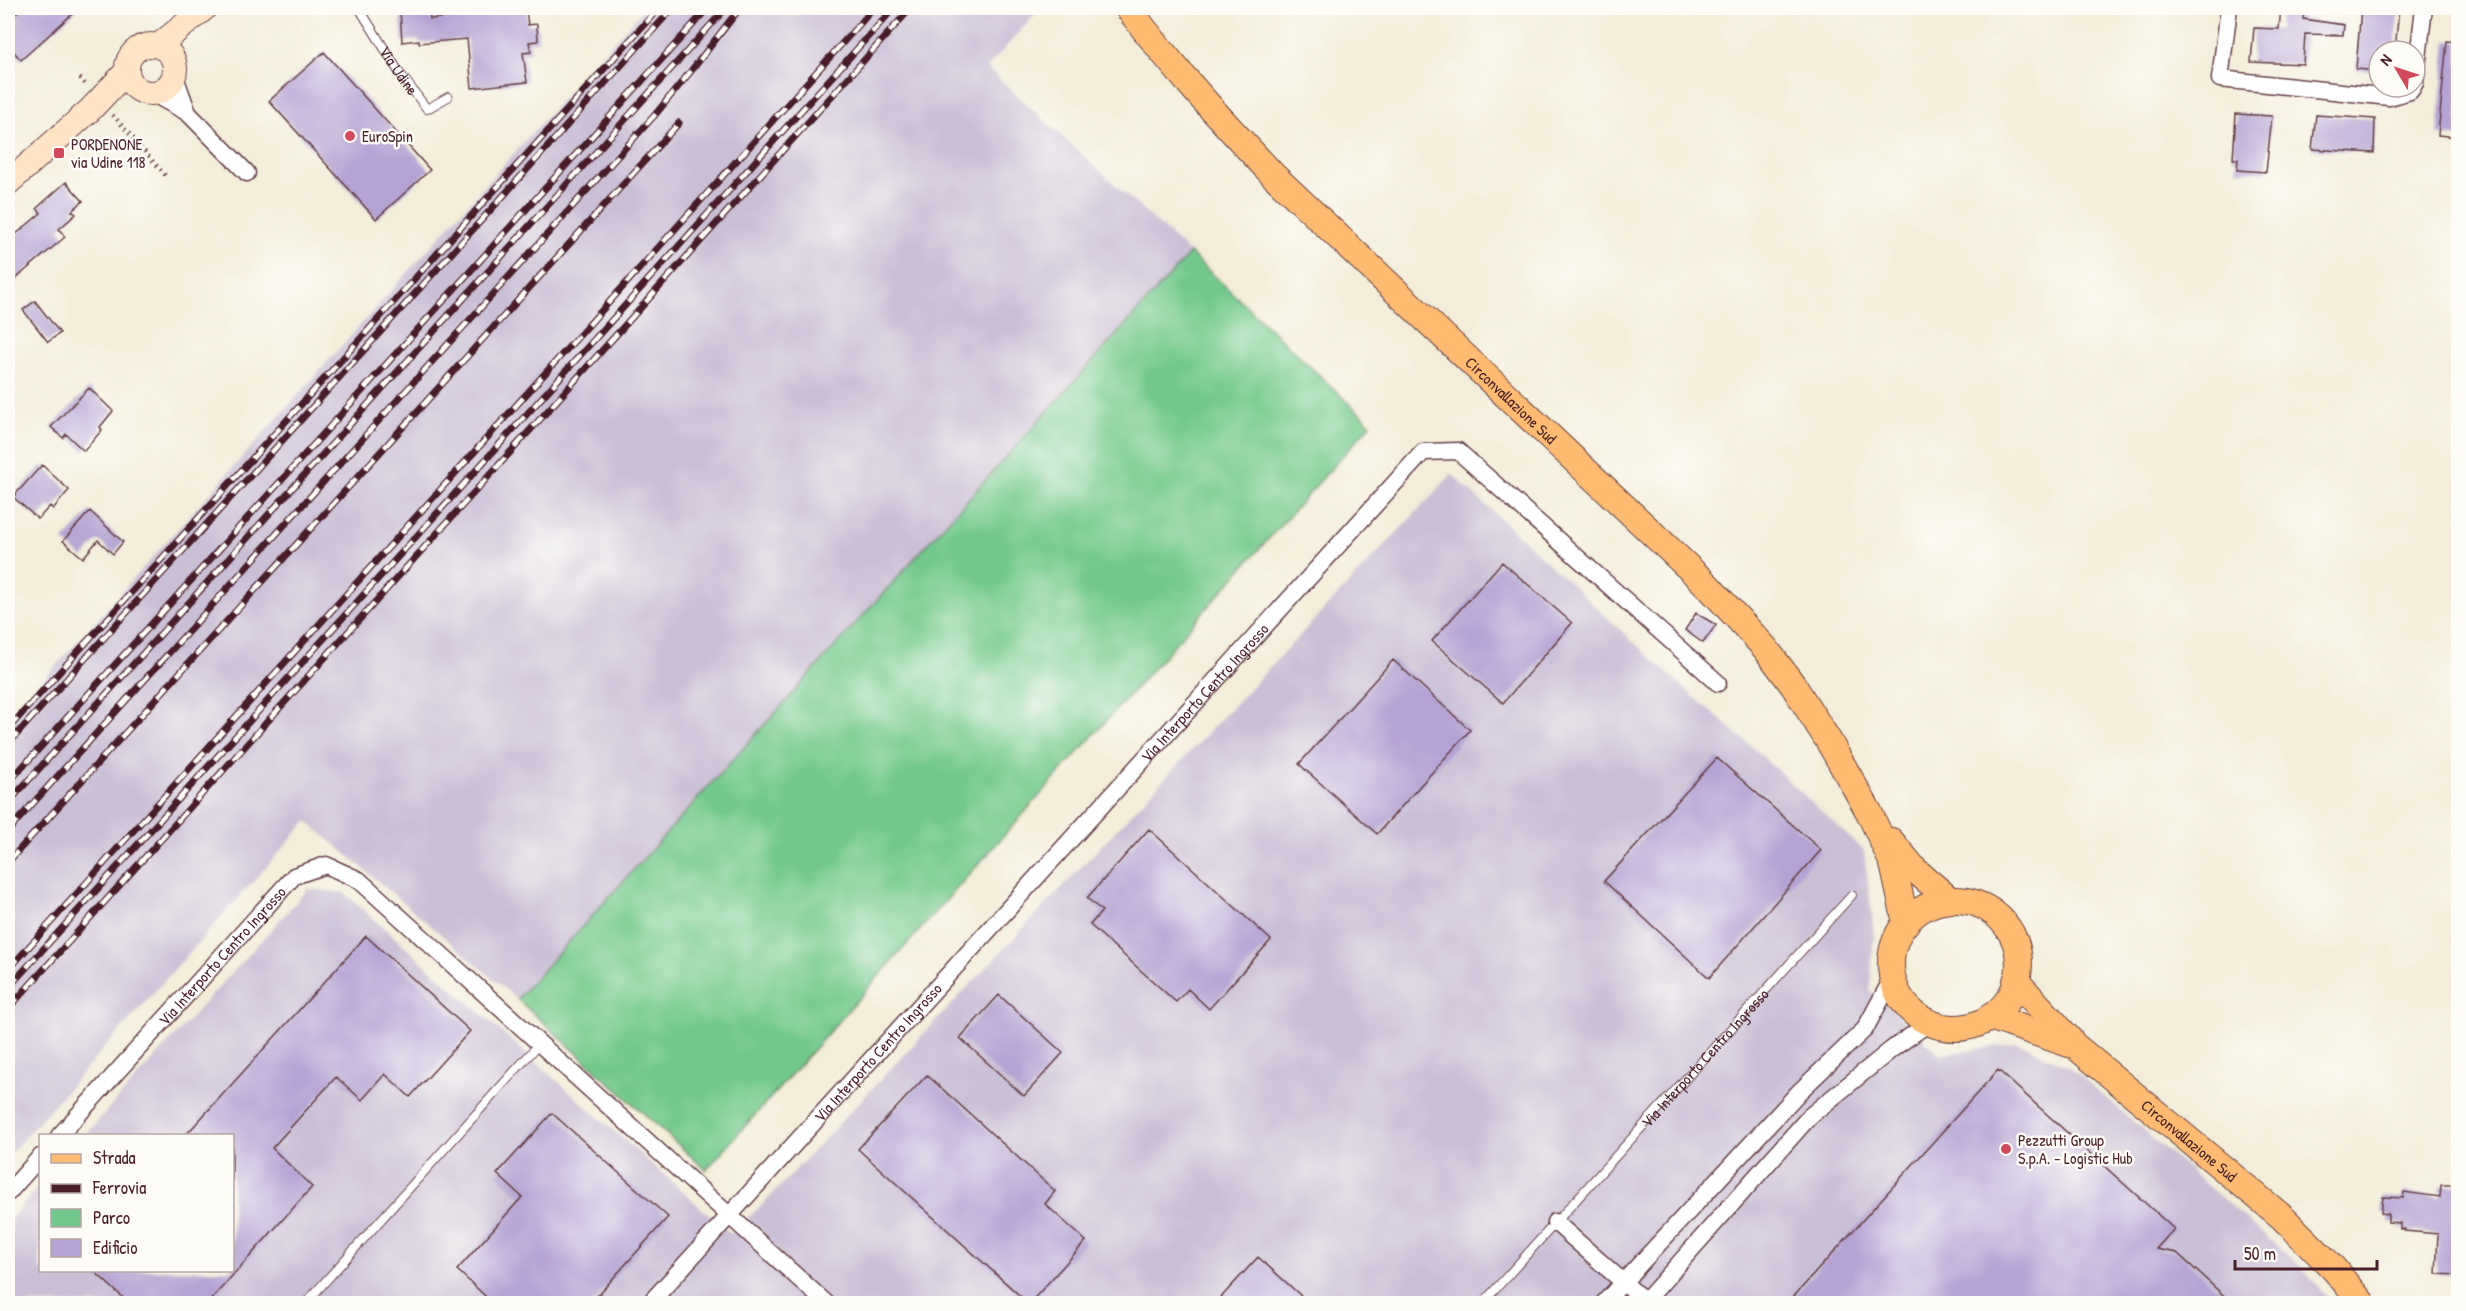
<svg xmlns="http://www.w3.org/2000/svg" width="2466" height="1311" font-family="'Patrick Hand',sans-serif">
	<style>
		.industrial { fill: #cbbfd5 }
		.green { fill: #73c98d; stroke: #5e745c; stroke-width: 1.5 }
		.building { fill: #b5a3d3 }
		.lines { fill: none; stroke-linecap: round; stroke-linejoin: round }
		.lane-casing { stroke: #633e45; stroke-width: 10 }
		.street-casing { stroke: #633e45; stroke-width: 19 }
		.secondary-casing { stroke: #633e45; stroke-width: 26 }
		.primary-casing { stroke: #633e45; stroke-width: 28 }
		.path { stroke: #633e45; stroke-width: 4; stroke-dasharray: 1.5 4.5; stroke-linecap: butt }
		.lane { stroke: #fff; stroke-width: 8 }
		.street { stroke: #fff; stroke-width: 16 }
		.secondary { stroke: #ffe4c6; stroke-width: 24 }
		.primary { stroke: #ffbb71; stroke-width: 26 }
		.rail-casing { stroke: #4a1f2b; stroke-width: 7 }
		.rail { stroke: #fdfcf7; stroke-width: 4.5; stroke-dasharray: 14; stroke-linecap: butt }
		.poi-dot { fill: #d1495b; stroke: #fdfcf7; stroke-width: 2 }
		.labels { text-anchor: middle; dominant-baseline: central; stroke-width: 5; stroke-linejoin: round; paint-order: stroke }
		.street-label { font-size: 16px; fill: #4a1f2b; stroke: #fdfcf7 }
		.poi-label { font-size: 16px; fill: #4a1f2b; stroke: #fdfcf7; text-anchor: start }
	</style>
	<rect width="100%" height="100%" fill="#fdfcf7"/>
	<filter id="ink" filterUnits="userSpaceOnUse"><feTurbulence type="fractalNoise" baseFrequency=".0167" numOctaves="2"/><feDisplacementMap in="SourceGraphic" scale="12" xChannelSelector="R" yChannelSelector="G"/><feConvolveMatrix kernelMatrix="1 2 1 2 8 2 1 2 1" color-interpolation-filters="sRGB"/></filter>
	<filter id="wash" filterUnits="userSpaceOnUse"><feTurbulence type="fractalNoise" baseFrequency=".008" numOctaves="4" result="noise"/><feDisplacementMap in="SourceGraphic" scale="24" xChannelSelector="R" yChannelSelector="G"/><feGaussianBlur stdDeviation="1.35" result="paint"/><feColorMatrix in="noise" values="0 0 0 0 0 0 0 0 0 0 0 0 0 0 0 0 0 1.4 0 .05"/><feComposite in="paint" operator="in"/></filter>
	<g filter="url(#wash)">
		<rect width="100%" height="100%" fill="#f3edd9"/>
		<path class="industrial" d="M644 8H1041L987 68 1190 253 517 999 307 821 8 1156V719Z
			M1452 474 1679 684 1748 743 1864 851 1874 932 1870 990 1940 1054 2019 1043 2070 1067 2298 1264 2332 1303 8 1304V1222L40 1185V1270H232V1136L85 1135 308 889 344 893 731 1234 767 1200Z"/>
		<path class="green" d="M1190 253 1371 424 706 1170 517 999Z"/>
		<g id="blocks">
			<path class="building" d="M22 8H79L21 60 8 45V20Z
				M428 8 430 19 526 10 528 25 537 24 538 41 529 42 531 52 523 53 527 82 472 88 467 39 419 43V40L402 42 400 9Z
				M2281 8H2305L2303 19 2344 25 2343 35 2305 34 2303 64 2251 62 2254 28 2279 29Z
				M2361 8H2399L2395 51H2379V71L2356 69Z
				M2447 41 2458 42V137L2438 135Z
				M324 52 430 170 376 219 269 101Z
				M2236 114 2272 116 2266 172 2237 170 2238 159H2233Z
				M2316 115 2375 119 2374 153 2312 149Z
				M66 182 83 201 72 211 76 214 59 229 65 237 8 285V241L41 213 37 208Z
				M35 301 60 333 48 342 23 310Z
				M89 388 113 411 100 427 102 430 84 451 66 434 63 438 51 427Z
				M42 465 69 490 53 509 50 506 38 519 13 497Z
				M90 511 123 542 113 554 98 540 83 558 63 541Z
				M1502 562 1572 623 1503 703 1432 641Z
				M1696 613 1716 625 1703 643 1685 630Z
				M1393 660 1470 730 1377 834 1299 764Z
				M1717 758 1821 850 1709 978 1604 881Z
				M1149 829 1271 940 1209 1009 1188 989 1176 1002 1090 925 1102 911 1087 898Z
				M366 936 470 1031 410 1097 385 1074 362 1100 336 1077 272 1148 312 1187 207 1304H130L93 1270H232V1136H185Z
				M999 995 1063 1053 1024 1096 960 1038Z
				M1998 1070 2174 1229 2156 1249 2177 1253 2233 1304H1787Z
				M927 1075 1055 1191 1045 1204 1086 1241 1029 1304 858 1149Z
				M552 1113 668 1217 590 1304H494L457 1270 522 1197 497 1174Z
				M2441 1185H2458V1275L2436 1274 2438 1234 2405 1231V1229H2400V1223L2388 1222V1214L2381 1213 2383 1197 2403 1198 2404 1192 2440 1197Z
				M1258 1257 1310 1304H1215Z"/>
		</g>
	</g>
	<g filter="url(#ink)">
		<use href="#blocks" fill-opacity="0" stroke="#633e45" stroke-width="1.5"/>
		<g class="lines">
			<defs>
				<g id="lane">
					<path id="s1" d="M359 8 399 72 427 109 448 97"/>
					<path d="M305 1304 540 1043"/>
					<path id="s2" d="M1482 1304 1852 895"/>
				</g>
				<g id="street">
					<path d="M2229 8 2220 79 2389 97 2410 91 2413 87"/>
					<path d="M174 74 188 113"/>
					<path d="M2415 83 2424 8"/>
					<path d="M150 92 188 113 247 173"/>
					<path id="s3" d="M59 1136 294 876 326 865 359 880 827 1304"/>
					<path d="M8 1193 40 1157"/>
					<path d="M1555 1222 1648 1304"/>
					<path id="s4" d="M649 1304 1423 452 1458 451 1718 683"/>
					<path d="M1603 1304 1800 1091 1865 1029 1892 979"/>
					<path d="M1643 1304 1810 1116 1892 1049 1929 1023"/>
				</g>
				<path id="secondary" d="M127 69a24 24 0 1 1 48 0a24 24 0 1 1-48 0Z
					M158 46 205 8
					M8 183 90 110 127 71"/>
				<g id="primary">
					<path id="s5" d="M1128 8C1172 67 1223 122 1274 176L1708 586 1766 649 1793 685 1828 740 1869 812 1893 864 1906 923"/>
					<path d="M1891 841 1915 870 1950 900"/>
					<circle cx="1955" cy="964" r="64"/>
					<path d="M2016 981 2071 1041"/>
					<path id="s6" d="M1990 1017 2075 1046 2282 1217 2334 1269 2363 1304"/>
				</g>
			</defs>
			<use href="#lane" class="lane-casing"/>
			<use href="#street" class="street-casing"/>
			<use href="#secondary" class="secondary-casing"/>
			<use href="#primary" class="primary-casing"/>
			<path class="path" d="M80 78 86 85
				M113 115 166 176"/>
			<use href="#lane" class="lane"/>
			<use href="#street" class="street"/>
			<use href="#secondary" class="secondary"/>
			<use href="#primary" class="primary"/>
			<defs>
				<path id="rail" d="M8 729 659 8
					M8 744 673 8
					M8 783 708 8
					M8 803 726 8
					M8 831 654 116 691 71 740 8
					M8 862 679 123
					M8 970 874 8
					M8 988 894 8
					M8 1009 911 8"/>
			</defs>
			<use href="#rail" class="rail-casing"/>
			<use href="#rail" class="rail"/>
		</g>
	</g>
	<g class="poi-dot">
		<circle cx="350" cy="136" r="6"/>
		<rect x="53" y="147" width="12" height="12" rx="3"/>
		<circle cx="2006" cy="1149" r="6"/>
	</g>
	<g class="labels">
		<g class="street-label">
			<text stroke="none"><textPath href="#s1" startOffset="74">Via Udine</textPath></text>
			<text stroke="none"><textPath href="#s5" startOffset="549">Circonvallazione Sud</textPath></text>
			<text stroke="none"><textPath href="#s4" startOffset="826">Via Interporto Centro Ingrosso</textPath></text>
			<text stroke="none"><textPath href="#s3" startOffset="243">Via Interporto Centro Ingrosso</textPath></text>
			<text stroke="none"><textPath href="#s4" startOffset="340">Via Interporto Centro Ingrosso</textPath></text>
			<text stroke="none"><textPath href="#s2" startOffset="332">Via Interporto Centro Ingrosso</textPath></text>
			<text stroke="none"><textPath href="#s6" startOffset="238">Circonvallazione Sud</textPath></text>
		</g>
		<g class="poi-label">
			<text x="362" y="136">EuroSpin</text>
			<text x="71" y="144">PORDENONE<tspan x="71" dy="18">via Udine 118</tspan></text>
			<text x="2018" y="1140">Pezzutti Group<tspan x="2018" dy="18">S.p.A. - Logistic Hub</tspan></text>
		</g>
	</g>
	<rect width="2466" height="1311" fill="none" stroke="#fdfcf7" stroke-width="30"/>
	<rect x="39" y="1134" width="195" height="138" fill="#fdfcf7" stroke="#b5a4a5" stroke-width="1.5"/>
	<rect x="51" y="1154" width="30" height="9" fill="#ffbb71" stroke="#b5a4a5" stroke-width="1.5"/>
	<text x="93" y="1164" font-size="18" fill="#4a1f2b">Strada</text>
	<rect x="51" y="1184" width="30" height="9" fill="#4a1f2b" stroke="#b5a4a5" stroke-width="1.5"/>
	<text x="93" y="1194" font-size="18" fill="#4a1f2b">Ferrovia</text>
	<rect x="51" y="1209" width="30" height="18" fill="#73c98d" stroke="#b5a4a5" stroke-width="1.5"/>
	<text x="93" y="1224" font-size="18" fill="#4a1f2b">Parco</text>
	<rect x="51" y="1239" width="30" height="18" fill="#b5a3d3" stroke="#b5a4a5" stroke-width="1.5"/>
	<text x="93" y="1254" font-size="18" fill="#4a1f2b">Edificio</text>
	<g transform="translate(2397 69) rotate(309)"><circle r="28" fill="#fdfcf7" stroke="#b5a4a5" stroke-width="1.5"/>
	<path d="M0-4.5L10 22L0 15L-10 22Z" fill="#d1495b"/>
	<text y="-9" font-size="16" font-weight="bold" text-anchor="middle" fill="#4a1f2b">N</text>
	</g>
	<path d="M2235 1260v9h142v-9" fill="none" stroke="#4a1f2b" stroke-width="3"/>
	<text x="2244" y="1260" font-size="18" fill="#4a1f2b" stroke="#fdfcf7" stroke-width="4.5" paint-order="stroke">50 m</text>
</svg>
